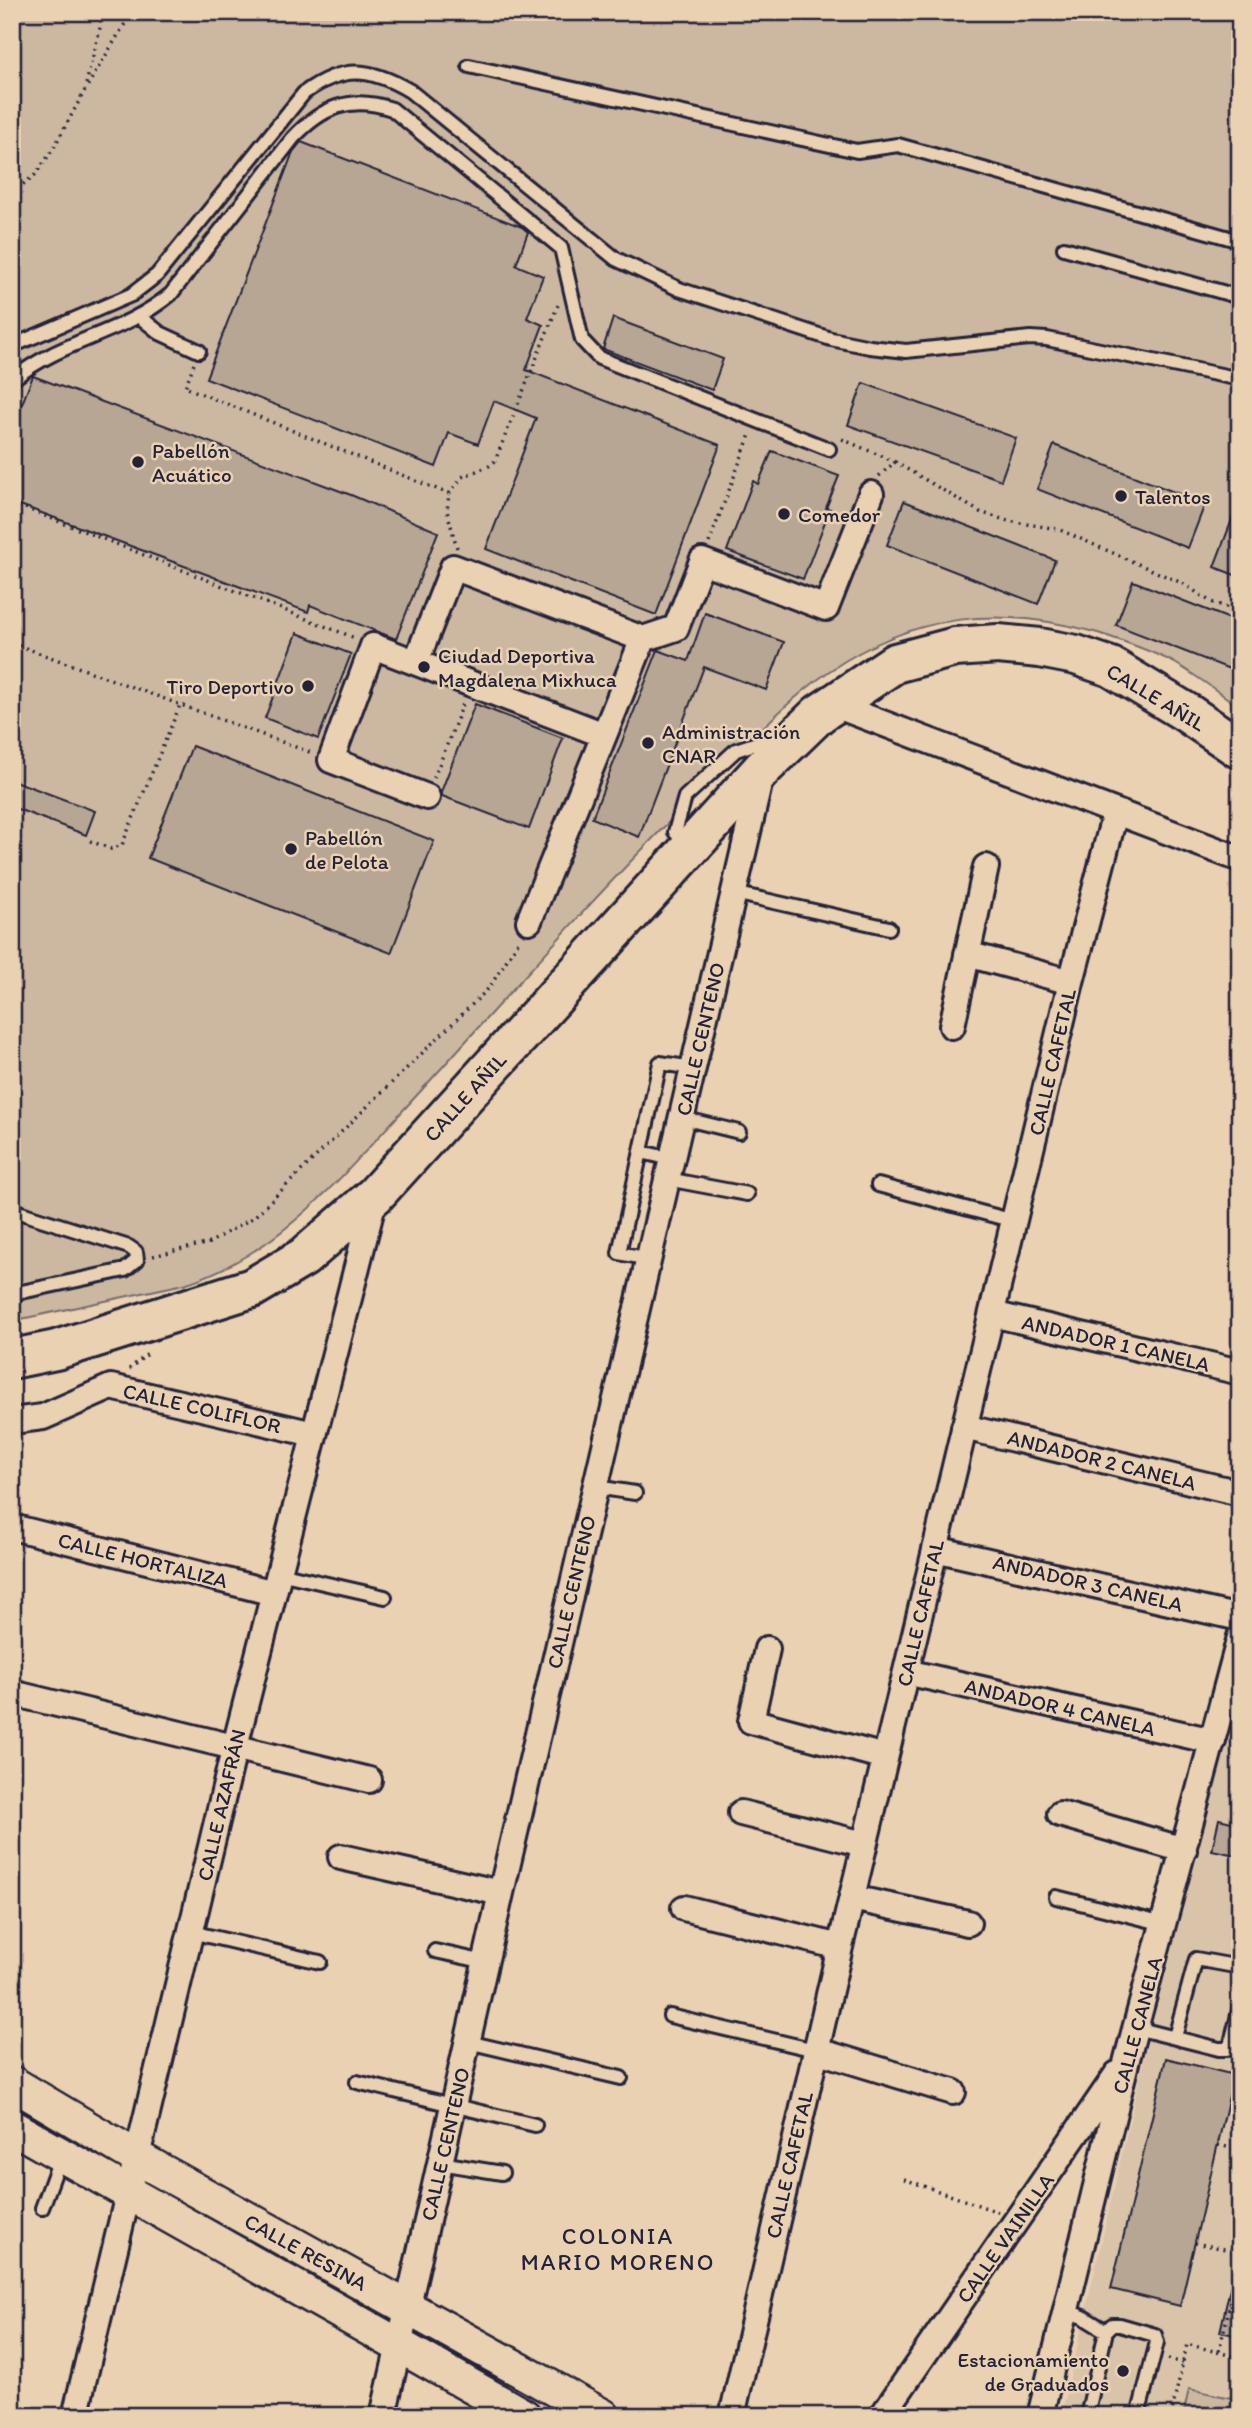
<svg xmlns="http://www.w3.org/2000/svg" width="1252" height="2428" font-family="Itim,sans-serif">
	<style>
		.built { fill: #dac4a9 }
		.green { fill: #ccb8a1; stroke: #776d6e; stroke-width: 2 }
		.building { fill: #b7a694; stroke: #22223b; stroke-width: 2 }
		.lines { fill: none; stroke-linecap: round; stroke-linejoin: round }
		.lane-casing { stroke: #22223b; stroke-width: 18 }
		.street-casing { stroke: #22223b; stroke-width: 30 }
		.secondary-casing { stroke: #22223b; stroke-width: 38 }
		.primary-casing { stroke: #22223b; stroke-width: 44 }
		.path { stroke: #22223b; stroke-width: 3.5; stroke-dasharray: 2 5; stroke-linecap: butt }
		.lane { stroke: #e9d1b2; stroke-width: 12 }
		.street { stroke: #e9d1b2; stroke-width: 24 }
		.secondary { stroke: #e9d1b2; stroke-width: 33 }
		.primary { stroke: #e9d1b2; stroke-width: 38 }
		.poi-dot { fill: #22223b; stroke: #e9d1b2; stroke-width: 2.5 }
		.labels { text-anchor: middle; dominant-baseline: central; stroke-width: 5; stroke-linejoin: round; paint-order: stroke }
		.poi-label { font-size: 21px; fill: #22223b; stroke: #e9d1b2; text-anchor: start }
		.street-label { font-size: 21px; fill: #22223b; stroke: #e9d1b2 }
		.neighbourhood-label { font-size: 23px; letter-spacing: 2px; fill: #22223b; stroke: #e9d1b2 }
	</style>
	<rect width="100%" height="100%" fill="#e9d1b2"/>
	<filter id="ink" filterUnits="userSpaceOnUse"><feTurbulence type="fractalNoise" baseFrequency=".0143" numOctaves="2"/><feDisplacementMap in="SourceGraphic" scale="14" xChannelSelector="R" yChannelSelector="G"/><feConvolveMatrix kernelMatrix="1 2 1 2 8 2 1 2 1" color-interpolation-filters="sRGB"/></filter>
	<g filter="url(#ink)">
		<path class="built" d="M1240 1692V2416H1061L1147 2046Z"/>
		<path class="green" d="M12 12H1240V707C1218 692 1196 675 1173 662 1149 650 1123 641 1098 633 1000 605 913 613 828 672 776 709 732 760 686 805 589 901 499 1006 407 1106 342 1176 279 1255 184 1284L12 1321Z
			M1240 2357V2416H1183L1189 2389 1231 2398Z"/>
		<path class="building" d="M301 142 522 227 528 232 516 265 543 276 527 318 543 325 526 370 720 445 656 615 486 549 536 418 494 401 478 444 449 433 436 467 206 378 293 152Z
			M613 318 723 359 712 390 603 349Z
			M33 376 351 495 438 532 396 639 310 605 308 612 12 502V429Z
			M863 383 1016 438 1001 480 848 425Z
			M1054 445 1205 504 1188 548 1037 489Z
			M772 451 839 476 826 508 830 509 803 579 727 551 753 481 758 484Z
			M904 501 1055 560 1038 604 887 545Z
			M1238 504 1240 505V577L1214 567Z
			M1133 581 1240 623V673L1116 625Z
			M705 613 784 642 766 690 704 667 639 837 592 818 658 650 688 661Z
			M297 633 351 654 318 739 265 718Z
			M475 704 563 738 529 829 442 796 441 792Z
			M192 746 434 841 391 953 148 858Z
			M12 780 95 811 86 835 12 807Z
			M1219 1819 1240 1824V1856L1212 1850Z
			M1166 2058 1234 2075 1180 2306 1111 2289Z
			M1233 2275H1240V2313L1235 2335 1220 2332Z"/>
		<g class="lines">
			<defs>
				<path id="lane" d="M469 66 857 151 898 145 1240 241
					M1064 248 1240 297
					M140 317 160 333 199 351
					M12 346 131 295 157 275 304 93C342 65 370 67 410 91L616 259 679 289 831 339 870 347 906 351 1030 338 1047 339 1240 379
					M12 380C62 339 122 335 171 294L293 138C322 107 350 95 392 109L561 248 582 340 599 358 829 449
					M688 846 675 832 685 797 736 750 760 742 775 751
					M734 893 889 928
					M682 1118 739 1132
					M641 1152 672 1159
					M667 1179 747 1194
					M878 1185 1014 1221
					M12 1210 129 1247 136 1252 137 1260 125 1270 12 1294
					M649 1259 619 1253 660 1063 693 1068
					M596 1487 635 1493
					M279 1573 385 1597
					M1056 1897 1164 1924
					M191 1932 320 1962
					M435 1951 486 1962
					M670 2016 815 2050
					M1136 2028 1219 2049H1227L1231 2043 1240 2007
					M1175 2037 1196 1959 1240 1967
					M468 2042 621 2078
					M357 2082 535 2125
					M440 2163 502 2173
					M42 2208 61 2156
					M1064 2310 1083 2317 1106 2331
					M1087 2416 1106 2331 1112 2325H1120L1155 2335 1157 2342 1138 2416"/>
				<path id="street" d="M416 662 453 567 643 639
					M832 704 1240 859
					M427 797 331 760 373 646 604 735
					M529 921 643 639 676 628 702 561 826 608 871 494
					M967 954 1071 982
					M952 1026 986 867
					M992 1314 1240 1372
					M12 1421 43 1417 111 1387 314 1434
					M964 1427 1240 1493
					M12 1527 274 1593
					M935 1549 1240 1618
					M767 1649 751 1721 885 1757
					M906 1672 1213 1741
					M12 1693 369 1780
					M741 1813 864 1844
					M1060 1814 1184 1850
					M341 1857 501 1893
					M852 1898 968 1923
					M684 1908 840 1947
					M815 2050 953 2092
					M75 2416 235 1746 375 1196
					M383 2416 501 1893 761 776
					M732 2416 840 1947 1071 982 1115 813
					M882 2416 1117 2074
					M1040 2416 1127 2059 1240 1637"/>
				<path id="secondary" d="M12 2083 138 2158 603 2416
					M12 2127 524 2416"/>
				<path id="primary" d="M12 1359 56 1350 252 1288 304 1257 375 1195 763 768 819 714 895 663 955 647 998 644 1040 648 1076 655 1111 667 1187 713 1240 749"/>
			</defs>
			<use href="#lane" class="lane-casing"/>
			<use href="#street" class="street-casing"/>
			<use href="#secondary" class="secondary-casing"/>
			<use href="#primary" class="primary-casing"/>
			<path class="path" d="M86 84 104 12
				M12 193 35 175 52 151 85 90 132 12
				M194 364 185 387 449 494
				M842 439 895 462
				M879 476 895 462 980 512 1008 521 1058 529 1184 584 1211 602 1229 608H1240
				M12 503 355 638
				M709 543 751 432
				M457 548 447 511 449 494 462 477 489 466 495 461 558 305
				M12 643 312 753
				M434 778 463 704
				M90 841 111 849 122 845 180 705
				M153 1256 209 1243 254 1217 489 988 520 939
				M129 1369 150 1352
				M1218 2145 1240 2150
				M904 2179 998 2212
				M1195 2243 1240 2252
				M1219 2351 1240 2263
				M1168 2359 1183 2363
				M1171 2416 1187 2344 1240 2358"/>
			<use href="#lane" class="lane"/>
			<use href="#street" class="street"/>
			<use href="#secondary" class="secondary"/>
			<use href="#primary" class="primary"/>
		</g>
	</g>
	<g class="poi-dot">
		<circle cx="138" cy="462" r="7"/>
		<circle cx="1121" cy="496" r="7"/>
		<circle cx="784" cy="514" r="7"/>
		<circle cx="424" cy="667" r="7"/>
		<circle cx="308" cy="686" r="7"/>
		<circle cx="648" cy="743" r="7"/>
		<circle cx="291" cy="849" r="7"/>
		<circle cx="1123" cy="2371" r="7"/>
	</g>
	<g class="labels">
		<g class="poi-label">
			<text x="152" y="450">Pabellón<tspan x="152" dy="24">Acuático</tspan></text>
			<text x="1135" y="496">Talentos</text>
			<text x="798" y="514">Comedor</text>
			<text x="438" y="655">Ciudad Deportiva<tspan x="438" dy="24">Magdalena Mixhuca</tspan></text>
			<text x="294" y="686" text-anchor="end">Tiro Deportivo</text>
			<text x="662" y="731">Administración<tspan x="662" dy="24">CNAR</tspan></text>
			<text x="305" y="837">Pabellón<tspan x="305" dy="24">de Pelota</tspan></text>
			<text x="1109" y="2359" text-anchor="end">Estacionamiento<tspan x="1109" dy="24">de Graduados</tspan></text>
		</g>
		<g class="street-label">
			<text transform="translate(1156 697) rotate(31)">CALLE AÑIL</text>
			<text transform="translate(700 1039) rotate(-77)">CALLE CENTENO</text>
			<text transform="translate(1052 1062) rotate(-77)">CALLE CAFETAL</text>
			<text transform="translate(465 1097) rotate(-48)">CALLE AÑIL</text>
			<text transform="translate(1116 1343) rotate(13)">ANDADOR 1 CANELA</text>
			<text transform="translate(202 1408) rotate(13)">CALLE COLIFLOR</text>
			<text transform="translate(1102 1460) rotate(14)">ANDADOR 2 CANELA</text>
			<text transform="translate(143 1560) rotate(14)">CALLE HORTALIZA</text>
			<text transform="translate(1088 1583) rotate(13)">ANDADOR 3 CANELA</text>
			<text transform="translate(571 1592) rotate(-77)">CALLE CENTENO</text>
			<text transform="translate(920 1613) rotate(-77)">CALLE CAFETAL</text>
			<text transform="translate(1060 1707) rotate(13)">ANDADOR 4 CANELA</text>
			<text transform="translate(221 1805) rotate(-77)">CALLE AZAFRÁN</text>
			<text transform="translate(1137 2025) rotate(-75)">CALLE CANELA</text>
			<text transform="translate(445 2144) rotate(-77)">CALLE CENTENO</text>
			<text transform="translate(789 2165) rotate(-77)">CALLE CAFETAL</text>
			<text transform="translate(1005 2238) rotate(-55)">CALLE VAINILLA</text>
			<text transform="translate(306 2252) rotate(29)">CALLE RESINA</text>
		</g>
		<g class="neighbourhood-label">
			<text x="618" y="2236">COLONIA<tspan x="618" dy="26">MARIO MORENO</tspan></text>
		</g>
	</g>
	<rect width="1252" height="2428" fill="none" stroke="#e9d1b2" stroke-width="42"/>
	<rect x="21" y="21" width="1210" height="2386" fill="none" stroke="#22223b" stroke-width="2.5" filter="url(#ink)"/>
</svg>
